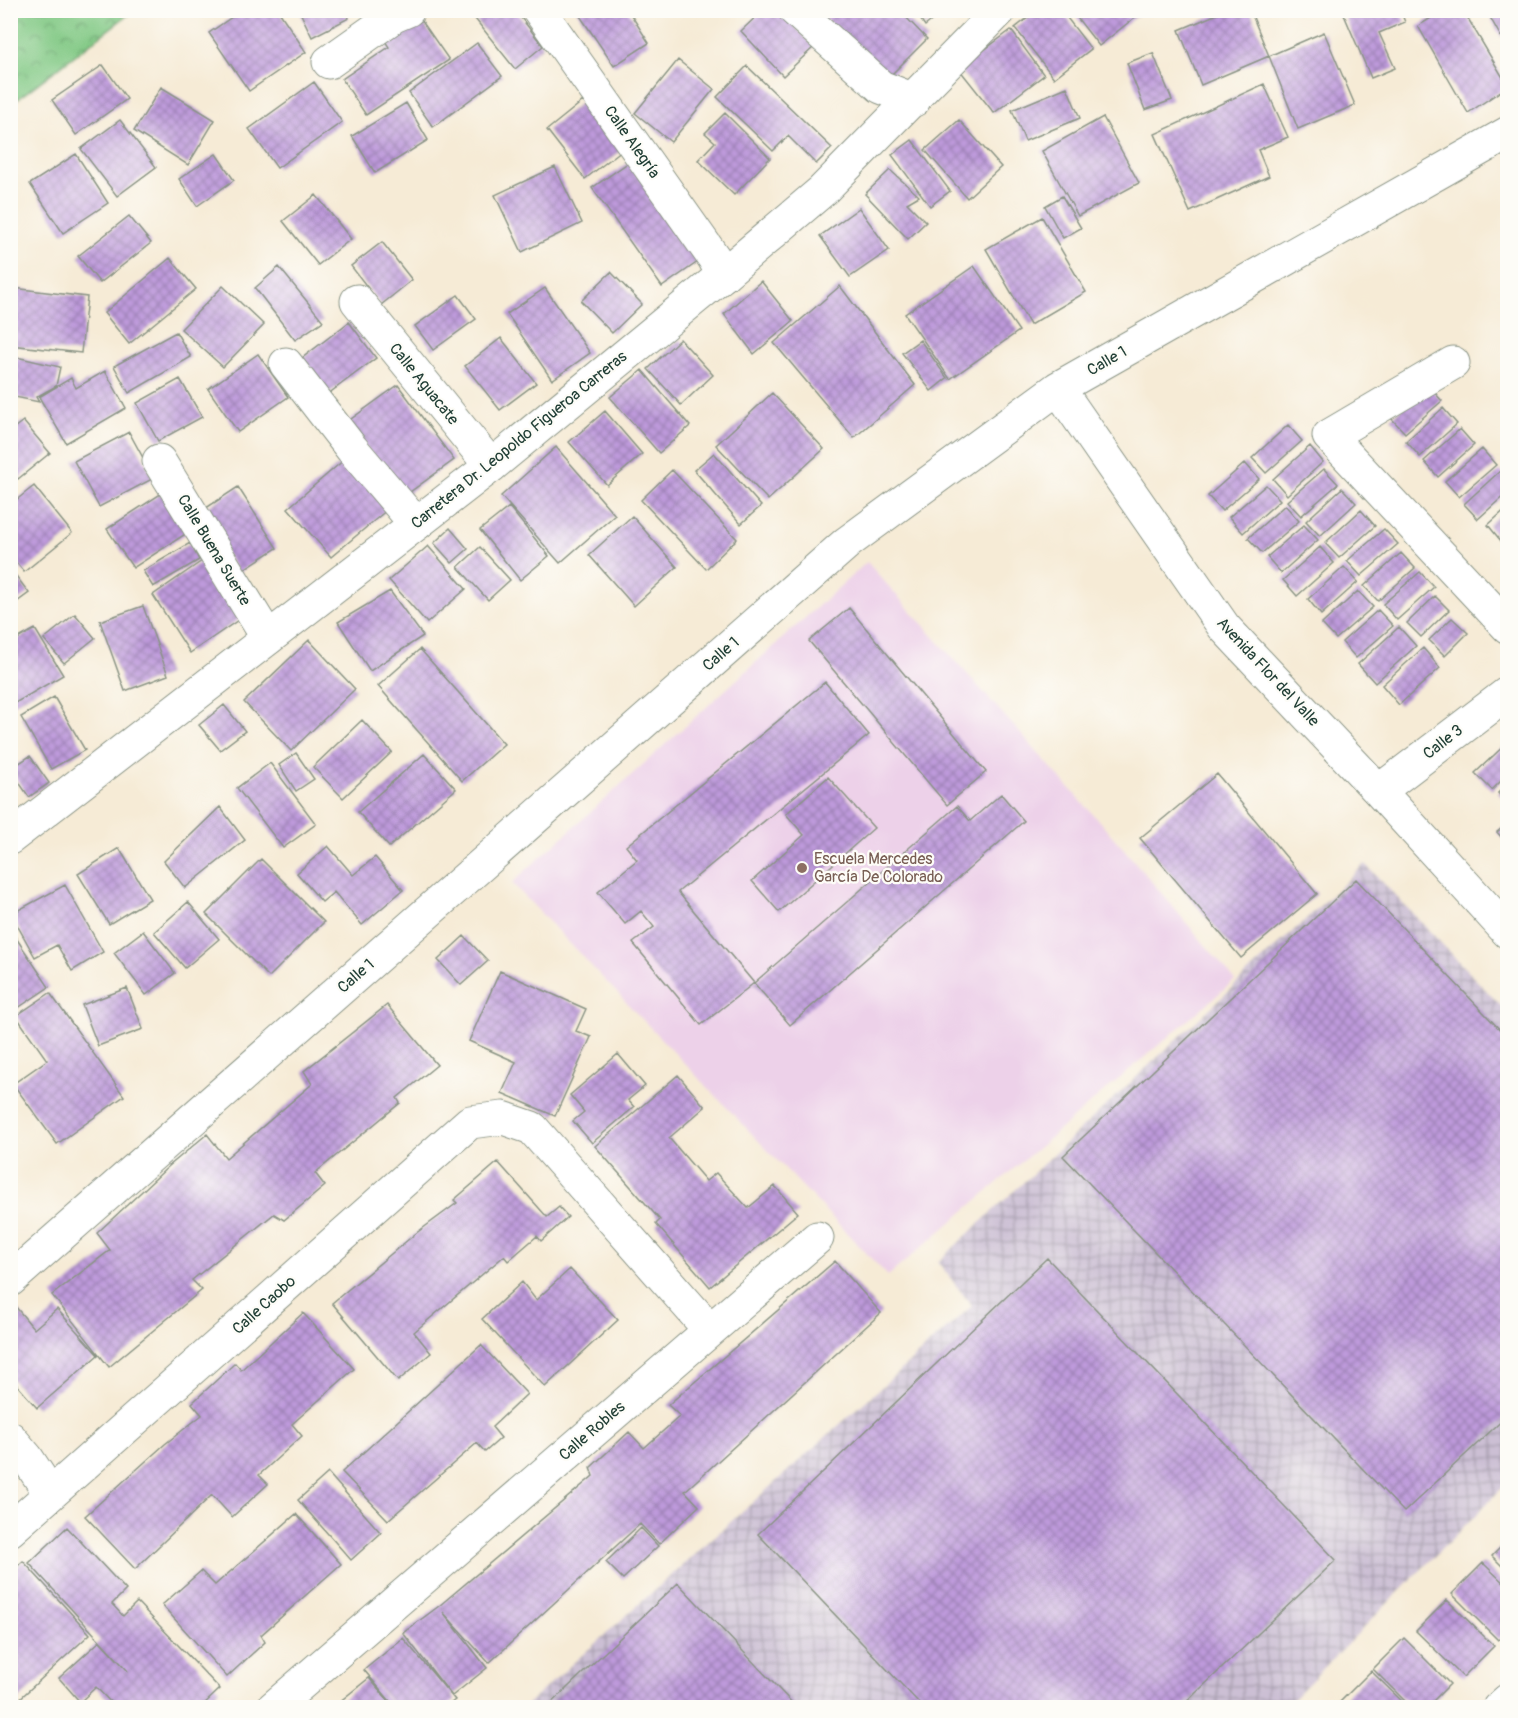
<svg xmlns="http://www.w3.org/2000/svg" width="1518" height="1718" font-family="Pangolin,sans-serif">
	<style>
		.built { fill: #edd1e9 }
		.industrial { fill: url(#industrial-grid) }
		.park { fill: url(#park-crowns); stroke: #50835c; stroke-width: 1.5 }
		.building { fill: url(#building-cross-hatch) }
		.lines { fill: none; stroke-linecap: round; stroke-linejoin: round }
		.minor-casing { stroke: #8a9485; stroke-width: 35 }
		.tertiary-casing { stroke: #8a9485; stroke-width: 35 }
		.minor { stroke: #fff; stroke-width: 33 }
		.tertiary { stroke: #fff; stroke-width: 33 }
		.education-dot { fill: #8d6e63; stroke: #fdfcf7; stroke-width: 2 }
		.labels { text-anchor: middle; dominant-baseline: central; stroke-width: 4.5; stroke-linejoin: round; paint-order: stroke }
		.street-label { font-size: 16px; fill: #1f3d34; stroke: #fdfcf7 }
		.education-label { font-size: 16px; fill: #785e54; stroke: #fdfcf7; text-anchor: start }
	</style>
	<defs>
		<pattern id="industrial-grid" width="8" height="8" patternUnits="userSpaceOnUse" patternTransform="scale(1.5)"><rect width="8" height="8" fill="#ccbfd4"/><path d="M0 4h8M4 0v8" fill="none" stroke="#a59cad"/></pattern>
		<pattern id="park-crowns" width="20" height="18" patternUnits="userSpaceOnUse" patternTransform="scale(1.5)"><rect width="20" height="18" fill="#82c985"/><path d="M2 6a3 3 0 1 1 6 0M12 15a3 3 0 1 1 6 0" fill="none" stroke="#6aa46e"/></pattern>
		<pattern id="building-cross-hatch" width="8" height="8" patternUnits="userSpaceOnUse" patternTransform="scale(1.5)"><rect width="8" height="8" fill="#be9adb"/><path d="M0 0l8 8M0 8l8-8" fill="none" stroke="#9a7fb2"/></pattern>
	</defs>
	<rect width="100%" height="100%" fill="#fdfcf7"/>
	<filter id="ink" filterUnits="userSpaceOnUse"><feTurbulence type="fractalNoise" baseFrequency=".0167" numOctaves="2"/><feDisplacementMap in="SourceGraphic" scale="12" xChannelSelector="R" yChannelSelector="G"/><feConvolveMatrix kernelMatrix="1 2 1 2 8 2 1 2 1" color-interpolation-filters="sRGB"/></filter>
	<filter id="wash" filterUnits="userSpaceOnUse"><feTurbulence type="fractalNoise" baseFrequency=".008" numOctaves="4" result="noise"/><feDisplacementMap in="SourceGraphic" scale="24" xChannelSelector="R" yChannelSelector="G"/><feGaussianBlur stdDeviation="1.35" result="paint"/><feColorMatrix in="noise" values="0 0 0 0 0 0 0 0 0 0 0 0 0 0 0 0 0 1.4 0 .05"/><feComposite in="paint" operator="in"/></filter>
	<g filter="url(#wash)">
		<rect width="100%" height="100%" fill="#f6ebd6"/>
		<path class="built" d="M867 562 1123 848 1235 980 888 1276 512 883Z"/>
		<path class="industrial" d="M1365 864 1507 1012V1483L1285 1707 523 1708 972 1306 938 1262Z"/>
		<path class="park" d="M11 10H133V11L11 104Z"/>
		<g id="blocks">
			<path class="building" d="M242 10H278L306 52 249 91 209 33Z
				M299 10H345L349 18 312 37Z
				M468 10H515L543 46 515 69Z
				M576 10H628L649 43 614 66Z
				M763 10H780L814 47 783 76 741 31Z
				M816 10H899L927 39 885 81Z
				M914 10H945L925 26Z
				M1038 10H1061L1091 49 1054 78 1015 28Z
				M1071 10H1144L1099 46Z
				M1227 10H1250L1269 56 1201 85 1179 30Z
				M1342 10H1400L1405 22 1379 33 1395 68 1371 78Z
				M1444 10H1463L1508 86 1468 113 1418 26Z
				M1486 10H1508V33L1501 37Z
				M417 14 449 60 366 115 342 79 389 47 383 38Z
				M1011 30 1044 75 994 113 959 69Z
				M1324 32 1355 105 1298 129 1269 56Z
				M477 43 502 76 433 127 409 93Z
				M1153 53 1172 100 1145 110 1127 63Z
				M678 60 714 89 671 142 635 113Z
				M103 65 127 99 76 135 52 100Z
				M747 66 832 148 816 164 788 136 773 151 717 97Z
				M314 82 342 122 277 168 249 129Z
				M1264 84 1288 137 1258 150 1269 176 1190 212 1155 134Z
				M161 87 215 120 188 165 134 131Z
				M1067 87 1080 118 1025 141 1012 110Z
				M583 101 622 150 585 179 547 130Z
				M406 103 428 140 375 173 352 136Z
				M725 113 770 158 734 195 698 160 715 142 705 133Z
				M1103 117 1139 183 1078 216 1042 151Z
				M120 120 156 167 117 196 81 149Z
				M959 120 1001 167 967 198 925 150Z
				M912 140 950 191 930 206 892 155Z
				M76 154 108 203 63 233 30 184Z
				M216 154 234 180 197 206 179 179Z
				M632 160 702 259 662 287 592 188Z
				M555 167 582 223 522 252 495 195Z
				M890 170 919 196 907 203 926 222 908 239 865 194Z
				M316 195 351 239 318 265 283 221Z
				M1062 196 1081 228 1063 238 1045 206Z
				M859 208 889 250 850 277 820 236Z
				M129 216 151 243 100 283 78 256Z
				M1042 217 1086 292 1030 325 986 249Z
				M382 242 412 280 381 305 351 266Z
				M170 258 196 289 129 344 104 313Z
				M974 266 1019 331 950 379 905 314Z
				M279 267 323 321 295 340 255 288Z
				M611 272 642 304 612 333 581 301Z
				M761 281 793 321 754 354 724 314Z
				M223 286 264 325 223 367 181 329Z
				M840 286 915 385 854 438 774 343Z
				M13 288 87 297 81 353 10 345V312Z
				M545 288 590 353 552 380 507 314Z
				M458 295 476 319 433 350 415 326Z
				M349 322 376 358 324 397 297 362Z
				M176 332 191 357 129 393 114 366Z
				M501 338 536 383 500 410 465 366Z
				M680 339 713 375 681 405 648 369Z
				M920 340 947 378 931 391 902 353Z
				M258 354 288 397 238 432 208 389Z
				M12 356 60 367 56 386 36 397 39 402 10 396V365Z
				M642 370 690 426 659 453 610 397Z
				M105 371 126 408 66 443 39 397 71 378 76 388Z
				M180 379 202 417 158 441 137 403Z
				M398 385 454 460 403 497 347 422Z
				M1428 385 1442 401 1405 433 1391 418Z
				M772 393 824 449 768 500 716 445Z
				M1443 408 1457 424 1420 457 1406 441Z
				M605 411 642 454 607 485 569 442Z
				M23 421 50 453 18 479 10 470V431Z
				M1288 425 1302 441 1266 473 1252 458Z
				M1460 429 1474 445 1438 477 1424 461Z
				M129 432 154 478 99 507 74 461Z
				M1310 446 1323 462 1287 495 1273 479Z
				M556 447 615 515 560 563 501 496Z
				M1482 449 1496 465 1459 497 1445 481Z
				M714 453 761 506 741 524 694 470Z
				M345 459 388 509 331 557 288 508Z
				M1245 463 1259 479 1222 511 1208 496Z
				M1324 469 1338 484 1301 516 1287 501Z
				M672 470 737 539 706 569 641 500Z
				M1500 471 1508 479V492L1478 519 1464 504Z
				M1266 485 1280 500 1243 533 1229 517Z
				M34 486 72 533 24 572 10 555V505Z
				M238 487 277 548 238 573 200 512Z
				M1342 488 1356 503 1320 536 1306 521Z
				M162 493 187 533 133 568 107 529Z
				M1285 505 1299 521 1262 553 1248 538Z
				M509 507 549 556 520 580 480 530Z
				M1508 507V535L1501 541 1488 525Z
				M1361 510 1375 526 1339 558 1325 543Z
				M632 516 677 567 634 606 589 555Z
				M1304 525 1318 540 1281 573 1267 557Z
				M450 528 468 549 452 563 434 543Z
				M1384 529 1398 544 1361 576 1347 561Z
				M190 543 199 560 153 587 143 571Z
				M428 546 466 589 427 623 389 580Z
				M480 547 510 580 488 600 458 567Z
				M1320 547 1334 563 1297 596 1283 580Z
				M1401 553 1415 568 1378 601 1364 586Z
				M202 561 244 616 190 653 153 595Z
				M1344 567 1358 582 1321 615 1308 599Z
				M10 568 29 593 10 607Z
				M1420 572 1434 587 1397 620 1383 604Z
				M390 591 423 636 370 671 338 622Z
				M1358 591 1373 607 1336 639 1322 624Z
				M1435 596 1449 610 1421 637 1407 623Z
				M143 606 168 675 125 691 100 621Z
				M849 608 986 772 947 805 809 641Z
				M1378 610 1393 626 1356 658 1342 642Z
				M75 614 95 638 64 663 44 639Z
				M1452 618 1468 633 1445 656 1429 640Z
				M1399 627 1416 646 1375 683 1358 664Z
				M35 629 63 675 10 706V643Z
				M309 640 355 689 291 751 244 702Z
				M1423 648 1440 668 1399 705 1382 685Z
				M420 649 504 744 462 781 378 686Z
				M825 682 869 735 678 892 754 983 701 1025 633 943 654 927 641 911 625 924 598 892 637 860 626 846Z
				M54 697 85 750 51 769 21 717Z
				M224 705 245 731 220 750 199 725Z
				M362 720 392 752 343 798 313 767Z
				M1508 742V774L1492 790 1475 773Z
				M296 753 314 779 296 791 279 765Z
				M424 754 456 789 389 847 358 812Z
				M30 756 49 783 29 797 10 769Z
				M270 763 316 824 283 848 237 788Z
				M1217 774 1317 894 1241 958 1140 838Z
				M828 777 874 828 779 912 752 881 804 835 786 814Z
				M1508 783V803L1498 793Z
				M1001 794 1024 821 790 1025 754 983 957 806 970 821Z
				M220 807 245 840 185 888 164 861Z
				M1508 823V845L1497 832Z
				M328 846 353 875 375 857 403 890 362 925 334 892 322 902 297 873Z
				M119 848 150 899 109 924 78 874Z
				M261 859 324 922 269 977 206 914Z
				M1356 879 1508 1038V1415L1404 1512 1063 1156Z
				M65 885 103 952 72 971 57 945 35 957 11 914Z
				M188 902 219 939 185 968 154 932Z
				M10 929 49 987 12 1012 10 1009Z
				M143 931 175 973 146 995 114 953Z
				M464 936 488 961 461 985 438 960Z
				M500 971 586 1009 576 1031 591 1037 555 1116 502 1093 516 1062 469 1041Z
				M127 988 143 1029 98 1046 82 1005Z
				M50 993 124 1096 57 1144 13 1084 47 1060 16 1016Z
				M387 1005 437 1065 397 1098 400 1103 315 1173 325 1186 284 1220 274 1214 192 1280 202 1290 109 1367 52 1295 110 1250 97 1233 169 1166 207 1134 226 1158 312 1084 304 1071Z
				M618 1054 645 1086 628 1100 634 1107 592 1143 573 1121 584 1112 570 1095Z
				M678 1075 705 1107 669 1138 706 1181 716 1173 748 1208 775 1186 798 1213 710 1287 656 1224 660 1220 595 1146Z
				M498 1162 547 1217 559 1207 568 1217 541 1241 537 1236 508 1261 504 1256 414 1332 431 1353 398 1381 332 1303 415 1234 457 1203 454 1200Z
				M1047 1258 1336 1560 1181 1707H923L758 1534Z
				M835 1261 881 1313 685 1491 699 1506 659 1544 640 1524 489 1663 443 1612 487 1668 452 1696 403 1633 439 1606 593 1476 590 1468 629 1432 644 1448 680 1416 668 1405Z
				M570 1269 618 1320 545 1387 482 1319 522 1282 536 1300Z
				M15 1306 34 1329 57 1309 98 1355 37 1408 10 1377V1310Z
				M303 1313 354 1369 292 1424 302 1436 259 1475 268 1484 232 1517 212 1495 135 1569 85 1516 165 1444 202 1415 192 1403 235 1363 241 1370Z
				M481 1345 527 1394 492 1427 501 1438 485 1452 477 1443 388 1520 342 1472Z
				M328 1473 381 1533 351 1560 298 1500Z
				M296 1514 341 1564 261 1635 265 1642 227 1677 162 1605 201 1571 215 1585Z
				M67 1527 126 1590 112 1604 123 1616 137 1602 220 1689 201 1707H115L96 1687 80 1702 59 1678 100 1641 128 1671 29 1563Z
				M641 1528 658 1546 623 1579 606 1562Z
				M1508 1540V1572L1492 1556Z
				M23 1561 90 1634 15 1703 10 1698V1573Z
				M1483 1563 1508 1587V1631L1498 1640 1452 1594Z
				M678 1583 796 1707H547Z
				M1447 1600 1494 1646 1463 1677 1416 1631Z
				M403 1638 455 1700 446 1707H395L364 1670Z
				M1404 1638 1450 1684 1427 1707H1411L1373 1669Z
				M1371 1671 1408 1707H1346L1340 1702Z
				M369 1678 394 1707H333Z"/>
		</g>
	</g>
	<g filter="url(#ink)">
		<use href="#blocks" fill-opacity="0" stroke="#8a9485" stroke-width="1.5"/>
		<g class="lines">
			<defs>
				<path id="minor" d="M539 10 714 258 723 275
					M795 10 881 87 914 100
					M329 62 394 16 408 10
					M357 301 491 466
					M1453 363 1329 436 1508 627
					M286 364 352 449 416 524
					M1058 388 1224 627 1379 791 1508 932
					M159 461 268 638
					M1379 791 1508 693
					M10 1280 848 542 1058 388 1508 133
					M10 1438 27 1458 50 1493
					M10 1530 470 1122 503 1118 532 1128 709 1329
					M273 1708 817 1238
					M1499 1708 1508 1700"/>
				<path id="tertiary" d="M10 838 491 466 723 275 822 191 1000 10"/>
			</defs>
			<use href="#minor" class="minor-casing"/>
			<use href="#tertiary" class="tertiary-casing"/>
			<use href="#minor" class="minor"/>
			<use href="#tertiary" class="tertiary"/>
		</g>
	</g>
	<circle class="education-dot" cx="802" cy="868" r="6"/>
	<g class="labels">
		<g class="street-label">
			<text transform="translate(632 142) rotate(55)">Calle Alegría</text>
			<text transform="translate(1107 361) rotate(-30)">Calle 1</text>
			<text transform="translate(424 384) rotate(51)">Calle Aguacate</text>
			<text transform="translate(519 440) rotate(-39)">Carretera Dr. Leopoldo Figueroa Carreras</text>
			<text transform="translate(214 550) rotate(59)">Calle Buena Suerte</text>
			<text transform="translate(721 654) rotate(-41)">Calle 1</text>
			<text transform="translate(1268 672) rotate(47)">Avenida Flor del Valle</text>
			<text transform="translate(1443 742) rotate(-38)">Calle 3</text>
			<text transform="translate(356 976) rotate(-41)">Calle 1</text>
			<text transform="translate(264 1305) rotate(-42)">Calle Caobo</text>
			<text transform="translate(592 1431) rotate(-41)">Calle Robles</text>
		</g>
		<g class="education-label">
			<text x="814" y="859">Escuela Mercedes<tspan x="814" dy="18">García De Colorado</tspan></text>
		</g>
	</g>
	<rect width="1518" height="1718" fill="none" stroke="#fdfcf7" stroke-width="36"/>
</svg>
